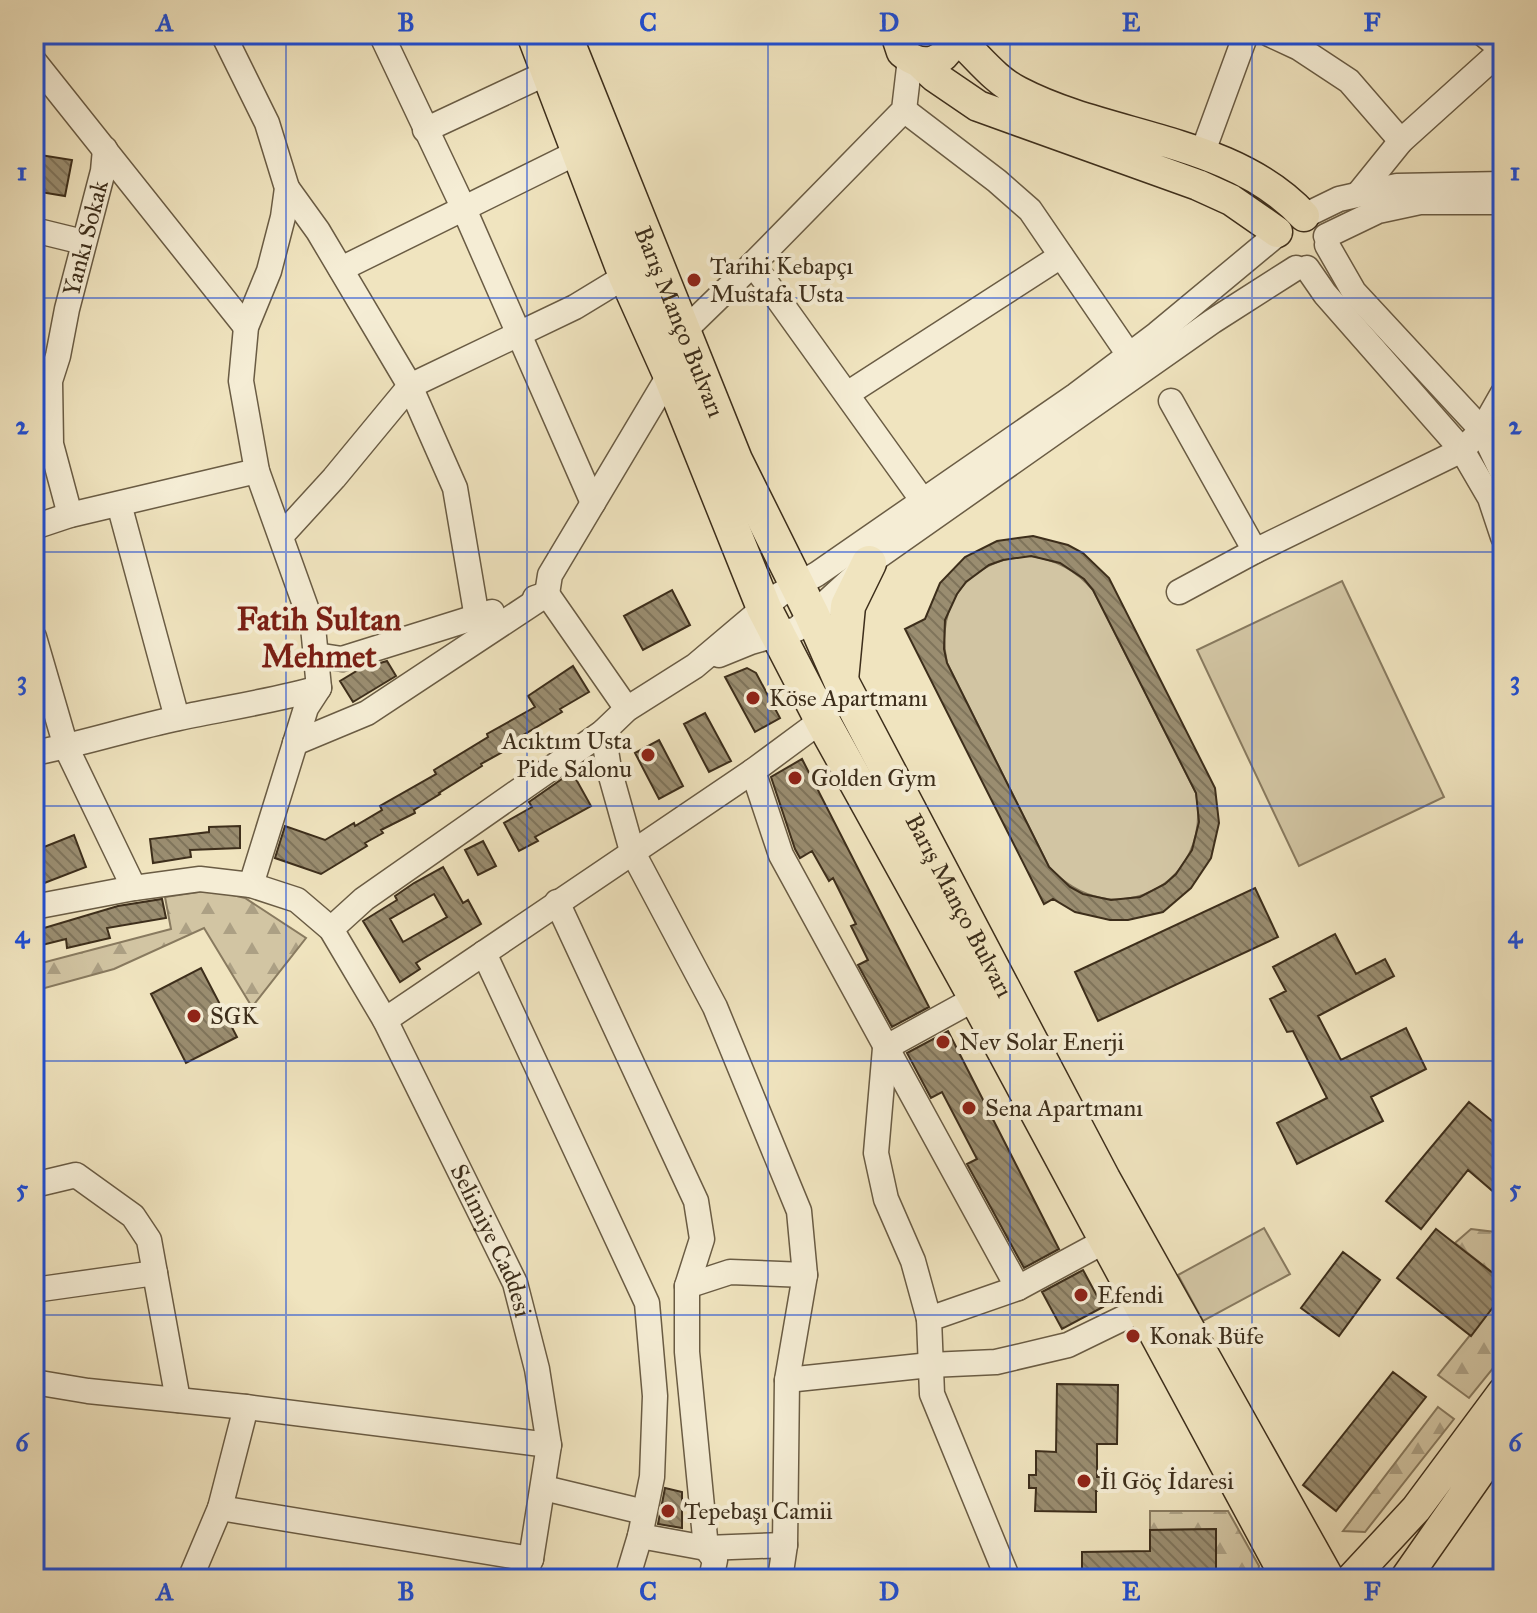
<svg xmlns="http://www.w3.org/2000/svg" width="1537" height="1613" font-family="'IM FELL Great Primer',serif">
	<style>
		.forest { fill: url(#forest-firs); stroke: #887a5f; stroke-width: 2 }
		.park { fill: #d2c5a3; stroke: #887a5f; stroke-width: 2 }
		.building { fill: url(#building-back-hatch); stroke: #3d2e1b; stroke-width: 2; fill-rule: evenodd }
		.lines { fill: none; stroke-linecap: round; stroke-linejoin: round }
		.minor-casing { stroke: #6a5c44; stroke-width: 27 }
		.major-casing { stroke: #3d2e1b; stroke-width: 33 }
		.highway-casing { stroke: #3d2e1b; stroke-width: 37 }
		.minor { stroke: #f5edd5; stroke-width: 24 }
		.major { stroke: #f0e4bf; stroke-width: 30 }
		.highway { stroke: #f0e4bf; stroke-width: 34 }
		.grid { fill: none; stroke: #1d4ed8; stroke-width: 2; stroke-opacity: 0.55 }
		.poi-dot { fill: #8f2418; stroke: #f5edd5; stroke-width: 3 }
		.labels { text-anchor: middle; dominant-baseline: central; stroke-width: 8; stroke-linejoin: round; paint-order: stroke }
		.street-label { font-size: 24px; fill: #3d2e1b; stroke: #f5edd5 }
		.poi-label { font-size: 24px; fill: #3d2e1b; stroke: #f5edd5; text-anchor: start }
		.district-label { font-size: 32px; font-weight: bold; fill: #7a1f14; stroke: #f5edd5 }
		.neatline { fill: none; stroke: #1d4ed8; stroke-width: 3 }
		.grid-label { font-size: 26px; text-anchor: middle; font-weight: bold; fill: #1d4ed8 }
	</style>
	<defs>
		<pattern id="forest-firs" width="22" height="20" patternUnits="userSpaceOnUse" patternTransform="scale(2)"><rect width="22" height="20" fill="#d2c5a3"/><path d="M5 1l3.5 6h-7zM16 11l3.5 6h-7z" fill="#aca084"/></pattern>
		<pattern id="building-back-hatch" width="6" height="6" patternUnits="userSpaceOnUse" patternTransform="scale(2)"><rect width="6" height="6" fill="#9a8d70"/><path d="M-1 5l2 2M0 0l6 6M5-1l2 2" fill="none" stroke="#7f745b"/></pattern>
	</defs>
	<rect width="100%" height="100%" fill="#f0e4bf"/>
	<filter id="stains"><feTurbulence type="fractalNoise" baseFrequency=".0025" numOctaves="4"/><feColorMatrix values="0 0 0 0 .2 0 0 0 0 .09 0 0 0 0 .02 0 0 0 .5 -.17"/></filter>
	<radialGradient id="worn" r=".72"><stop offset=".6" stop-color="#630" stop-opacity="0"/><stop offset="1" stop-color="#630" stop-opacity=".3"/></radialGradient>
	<path class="forest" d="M212 890 245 898 306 938 252 1007 204 928 114 969 34 991V965L171 929 165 897Z
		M1471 1229 1503 1233V1281L1455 1243Z
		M1503 1294V1356L1469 1398 1438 1375Z
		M1438 1407 1454 1419 1365 1532 1343 1531Z
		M1150 1511H1228L1259 1566 1257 1579H1216V1529L1150 1530Z"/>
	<path class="park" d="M1031 556C1057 560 1076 570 1093 590L1196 793C1214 885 1112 937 1049 867L947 663C934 603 970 558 1031 556Z
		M1342 581 1444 797 1299 866 1197 650Z
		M1264 1228 1290 1274 1203 1321 1178 1275Z"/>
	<path class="building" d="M34 154 72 160 65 196 34 191Z
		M1033 536 1068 545 1083 553 1109 578 1215 788 1219 823 1211 858 1191 888 1163 912 1128 920H1110L1075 912 1053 899 1044 904 905 629 925 619 940 583 965 557 997 541ZM1031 556 1060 563 1084 579 1093 590 1196 793 1199 822 1192 850 1176 874 1165 884 1140 897 1111 900 1083 894 1070 887 1049 867 947 663 944 649 945 620 957 594 966 582 989 565 1003 560Z
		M672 590 690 625 643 650 624 616Z
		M387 661 396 676 353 702 340 681 360 669Z
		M573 666 589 692 560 709 562 712 515 740 517 744 481 764 482 766 439 793 440 794 414 810 415 813 381 830 383 833 365 843 367 846 321 874 275 858 285 826 325 840 354 823 355 826 382 810 380 806 436 774 434 770 488 737 487 734 535 707 528 696Z
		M747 668 756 673 780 718 755 732 725 677Z
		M705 713 731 761 709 772 684 724Z
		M659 740 683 786 659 799 635 753Z
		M802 759 929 1007 892 1027 858 965 868 960 851 926 856 924 833 878 829 881 812 851 800 858 795 849 771 777Z
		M572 772 591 806 535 837 538 841 519 851 504 823 532 807 529 802Z
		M240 826V848L190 850 191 857 153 863 150 839 209 832V827Z
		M74 835 86 867 34 887V851Z
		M483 841 496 866 478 875 465 850Z
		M443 867 463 903 468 900 481 924 416 963 420 969 400 982 363 921 397 900 395 896 414 883ZM434 894 447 917 403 942 390 919Z
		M1255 888 1278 937 1098 1021 1075 972Z
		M162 899 166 918 107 928 110 938 67 948 66 939 34 947V931L118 906Z
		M1335 934 1356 974 1385 959 1394 976 1318 1016 1341 1060 1406 1028 1426 1069 1371 1097 1383 1121 1297 1164 1277 1123 1327 1098 1293 1031 1287 1032 1270 999 1286 991 1273 967Z
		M201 968 237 1037 186 1063 151 994Z
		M948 1031 1059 1249 1024 1268 967 1164 977 1159 942 1092 931 1098 907 1053Z
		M1469 1102 1503 1130 1496 1141 1503 1147V1200L1468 1170 1421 1229 1386 1201Z
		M1436 1229 1503 1281V1294L1471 1336 1397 1278Z
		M1343 1252 1380 1280 1339 1336 1301 1308Z
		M1083 1270 1103 1307 1062 1329 1042 1292Z
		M1393 1372 1426 1397 1336 1511 1303 1485Z
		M1057 1384 1118 1385 1117 1444H1097V1477H1103V1491H1096V1512L1035 1511 1036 1488H1029V1475H1036V1451L1056 1452Z
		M665 1488 682 1492V1528L658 1524Z
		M1216 1529V1579H1082V1552L1150 1551V1530Z"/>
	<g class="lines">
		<defs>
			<g id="minor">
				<path d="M223 34 267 123 287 188 283 217 269 271 246 327 241 381 257 471 313 627 319 688 306 708 251 885"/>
				<path d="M381 34 464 209 593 503"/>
				<path d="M1269 34 1299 48 1349 81 1401 141"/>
				<path d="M1483 34 1503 50"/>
				<path d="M34 61 246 327"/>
				<path d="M904 110 997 181 1030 210 1129 355"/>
				<path d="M425 130 549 72"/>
				<path d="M1202 154 1246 34"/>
				<path d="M287 188 318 231 410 386 455 488 477 618"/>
				<path d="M1359 193 1401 141 1502 50"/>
				<path d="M1304 216 1339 199 1397 186 1503 184"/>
				<path d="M34 230 83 242"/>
				<path d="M1326 236 1378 211 1420 202H1503"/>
				<path d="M1327 245 1354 292 1482 430 1503 474"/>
				<path d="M753 264 923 501"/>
				<path d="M1307 268 1325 294 1462 450 1490 498 1503 537"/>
				<path d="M341 269 580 151"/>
				<path d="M683 332 753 264 904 110 910 59"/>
				<path d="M847 394 1061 256"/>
				<path d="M1171 401 1255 551"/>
				<path d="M119 504 177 718"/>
				<path id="s1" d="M70 515 51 444 50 381 58 356 67 309 103 171 105 149"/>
				<path d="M34 527 70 515 257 471"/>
				<path d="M282 535 334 478 410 386 575 307 626 276"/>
				<path d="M1179 592 1255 551 1462 450 1482 430 1503 393"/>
				<path d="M535 598 547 594 627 709"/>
				<path d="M34 637 66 747 134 888"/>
				<path d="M316 655 342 659 492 612"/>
				<path d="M719 655 751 642 797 629 869 563 1213 321 1296 268"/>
				<path d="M822 720 753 771 781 855 1018 1288 929 1319 932 1394 1008 1579"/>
				<path d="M603 732 609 769 632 851 715 1007 799 1211 805 1275 787 1380 785 1545 780 1579"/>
				<path d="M295 743 367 713 547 594 550 575 670 374"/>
				<path d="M34 753C83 744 130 728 179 718 226 708 273 701 319 688"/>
				<path d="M557 902 696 1201 702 1239 687 1286V1352L706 1548 715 1560 711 1579"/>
				<path id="s2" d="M34 907 134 888 200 879 251 885 297 900 331 929 385 1020 515 1283 537 1369 549 1445 531 1559 522 1579"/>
				<path d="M331 929 364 899 603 732 627 709 695 666 779 595 817 574 1076 395 1157 334 1275 236"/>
				<path d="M484 953 647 1303 655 1396 652 1477 640 1536 627 1579"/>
				<path d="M385 1020 753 771"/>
				<path d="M34 1185 76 1175 133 1216 149 1240 178 1400"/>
				<path d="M687 1286 730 1272 805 1275"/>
				<path d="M1018 1288 1105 1241"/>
				<path d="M34 1290 155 1273"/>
				<path d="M929 1319 913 1261 886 1199 876 1153 885 1048 976 998"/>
				<path d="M787 1380 930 1365 996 1362 1068 1345 1142 1309"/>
				<path d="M34 1382 88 1391 246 1407 549 1445"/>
				<path d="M544 1488 644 1512"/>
				<path d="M220 1508 531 1559"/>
				<path d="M640 1536 706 1548 785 1545"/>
				<path d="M190 1579 220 1508 246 1407"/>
			</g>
			<path id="major" d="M896 34 902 52C924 71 948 63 954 34
				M954 35C975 53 994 80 1019 92 1109 139 1232 138 1304 216
				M919 62 934 76 978 106 1198 185 1231 200 1277 232
				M1351 1579 1416 1509 1503 1392
				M1405 1579 1503 1439"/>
			<g id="highway">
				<path d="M534 34 626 276 670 374 764 608 822 720 976 998 1289 1579"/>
				<path id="s3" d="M564 34 735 460 812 615 841 681 1103 1179 1327 1579"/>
				<path d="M841 680 848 606 869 563"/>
			</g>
		</defs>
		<use href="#minor" class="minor-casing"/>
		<use href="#major" class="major-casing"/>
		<use href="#highway" class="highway-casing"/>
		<use href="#minor" class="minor"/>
		<use href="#major" class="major"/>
		<use href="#highway" class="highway"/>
	</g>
	<path class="grid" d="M286 34V1579M527 34V1579M768 34V1579M1010 34V1579M1252 34V1579M34 298H1503M34 552H1503M34 806H1503M34 1061H1503M34 1315H1503"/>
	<g class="poi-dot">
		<circle cx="694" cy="280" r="8"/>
		<circle cx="753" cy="698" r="8"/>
		<circle cx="648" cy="755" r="8"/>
		<circle cx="795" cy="778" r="8"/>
		<circle cx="194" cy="1016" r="8"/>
		<circle cx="943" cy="1042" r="8"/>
		<circle cx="969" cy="1108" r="8"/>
		<circle cx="1081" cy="1295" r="8"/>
		<circle cx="1133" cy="1336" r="8"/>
		<circle cx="1084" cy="1481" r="8"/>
		<circle cx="668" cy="1511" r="8"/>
	</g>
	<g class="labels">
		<g class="street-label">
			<text stroke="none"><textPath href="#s1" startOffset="284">Yankı Sokak</textPath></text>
			<text stroke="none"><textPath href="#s3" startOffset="310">Barış Manço Bulvarı</textPath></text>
			<text stroke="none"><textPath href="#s3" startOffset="958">Barış Manço Bulvarı</textPath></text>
			<text stroke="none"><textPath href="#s2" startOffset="664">Selimiye Caddesi</textPath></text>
		</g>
		<g class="poi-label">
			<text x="710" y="266">Tarihi Kebapçı<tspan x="710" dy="28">Mustafa Usta</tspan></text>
			<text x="769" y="698">Köse Apartmanı</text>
			<text x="632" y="741" text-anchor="end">Acıktım Usta<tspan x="632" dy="28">Pide Salonu</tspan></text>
			<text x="811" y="778">Golden Gym</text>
			<text x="210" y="1016">SGK</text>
			<text x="959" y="1042">Nev Solar Enerji</text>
			<text x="985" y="1108">Sena Apartmanı</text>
			<text x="1097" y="1295">Efendi</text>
			<text x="1149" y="1336">Konak Büfe</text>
			<text x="1100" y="1481">İl Göç İdaresi</text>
			<text x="684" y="1511">Tepebaşı Camii</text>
		</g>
		<g class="district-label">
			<text x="319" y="619">Fatih Sultan<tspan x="319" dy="37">Mehmet</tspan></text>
		</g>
	</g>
	<rect width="1537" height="1613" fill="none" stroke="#f0e4bf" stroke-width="88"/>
	<rect x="44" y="44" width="1449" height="1525" class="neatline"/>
	<g class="grid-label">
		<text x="165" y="31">A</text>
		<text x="406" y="31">B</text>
		<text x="648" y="31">C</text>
		<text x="889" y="31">D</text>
		<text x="1131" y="31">E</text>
		<text x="1372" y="31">F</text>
		<text x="22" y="180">1</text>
		<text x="1515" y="180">1</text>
		<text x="22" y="434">2</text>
		<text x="1515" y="434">2</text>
		<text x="22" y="689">3</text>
		<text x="1515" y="689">3</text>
		<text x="22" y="943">4</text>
		<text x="1515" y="943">4</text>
		<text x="22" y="1197">5</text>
		<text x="1515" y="1197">5</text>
		<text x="22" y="1451">6</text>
		<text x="1515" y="1451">6</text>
		<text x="165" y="1600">A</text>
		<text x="406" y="1600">B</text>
		<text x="648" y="1600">C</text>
		<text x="889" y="1600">D</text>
		<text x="1131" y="1600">E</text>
		<text x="1372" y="1600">F</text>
	</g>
	<rect width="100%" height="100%" filter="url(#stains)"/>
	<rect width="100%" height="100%" fill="url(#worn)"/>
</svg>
